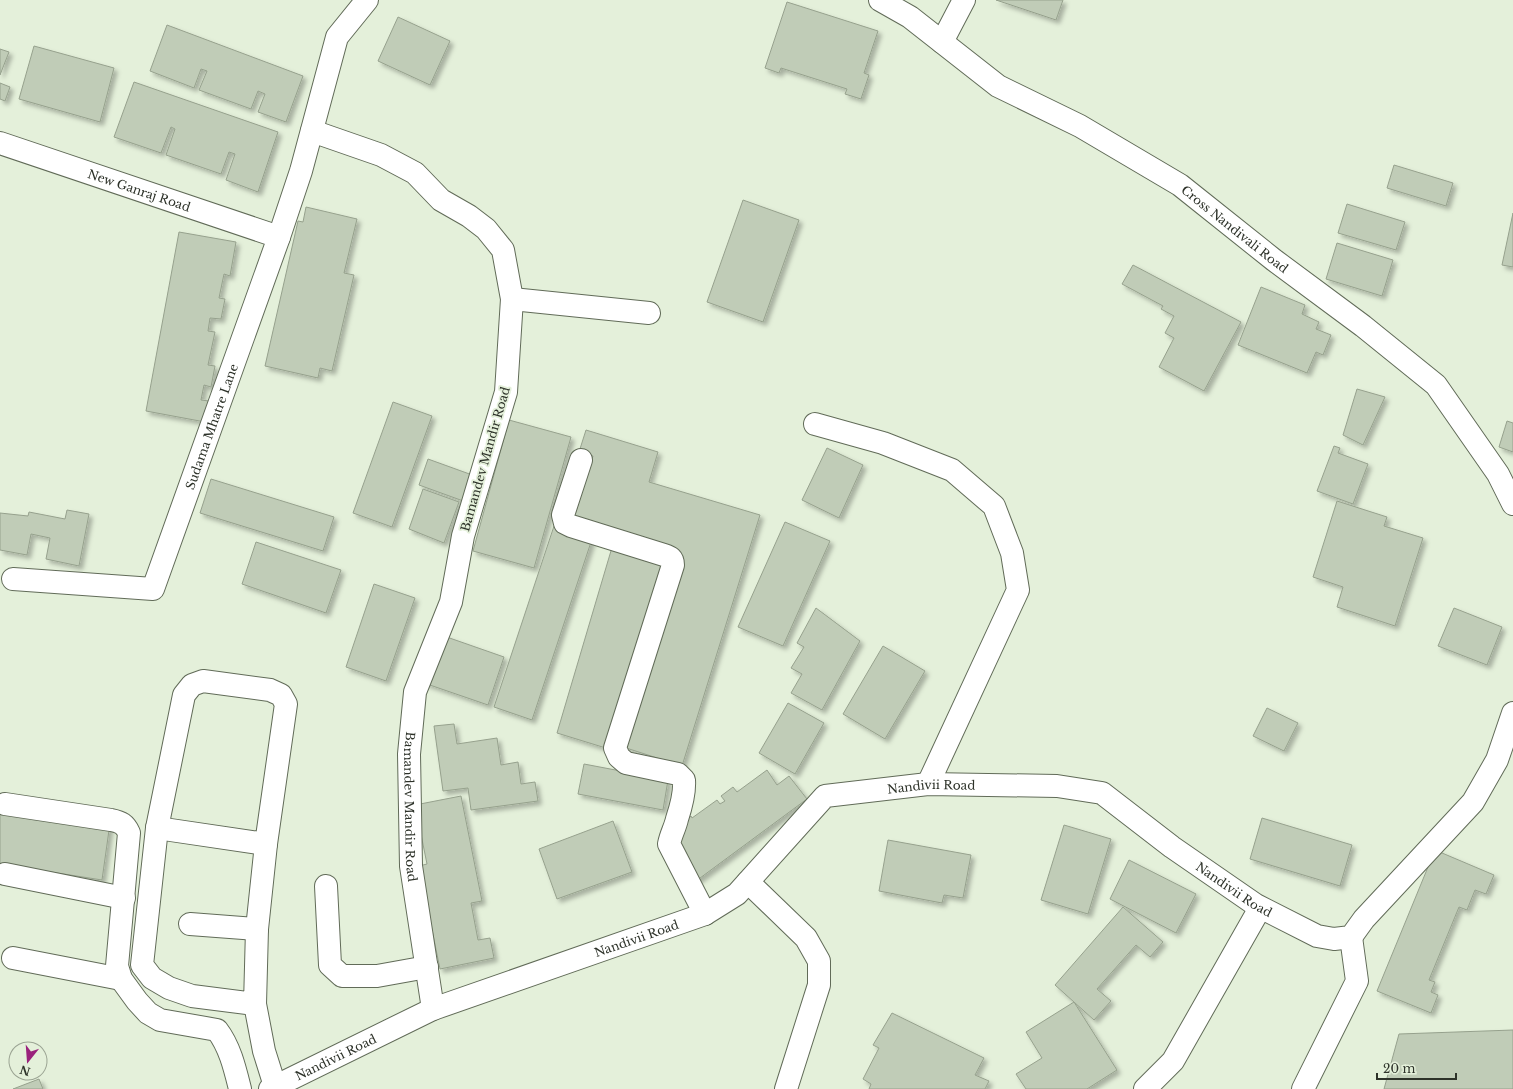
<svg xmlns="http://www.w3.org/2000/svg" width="1513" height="1089" font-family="'Libre Baskerville',serif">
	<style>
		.building { fill: #c0ccb7; stroke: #96a18d; filter: url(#shadow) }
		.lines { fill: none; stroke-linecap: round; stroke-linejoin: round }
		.minor-casing { stroke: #616b58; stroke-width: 24 }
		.minor { stroke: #fff; stroke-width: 22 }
		.labels { text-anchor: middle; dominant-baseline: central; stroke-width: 3.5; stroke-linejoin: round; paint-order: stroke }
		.street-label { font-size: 12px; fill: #2d3229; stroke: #e4f0da }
	</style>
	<defs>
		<filter id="shadow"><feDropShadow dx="3.5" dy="3.5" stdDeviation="2" flood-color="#0004"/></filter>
	</defs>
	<rect width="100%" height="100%" fill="#e4f0da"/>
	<path class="building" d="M996 0H1063L1056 20Z
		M787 2 878 31 864 73 869 75 861 99 845 94 847 89 781 68 779 73 765 68Z
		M398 17 450 41 430 85 378 61Z
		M167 25 303 76 286 122 258 112 265 94 258 91 251 109 199 90 207 71 201 69 194 88 150 71Z
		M34 46 114 68 100 122 19 99Z
		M0 49 9 52 0 75Z
		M134 82 278 132 258 192 226 180 235 154 229 152 221 174 166 155 175 129 171 127 161 153 114 137Z
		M0 83 10 87 5 101 0 99Z
		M1394 165 1453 183 1446 206 1387 188Z
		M743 200 799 220 763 322 707 302Z
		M1347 204 1405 222 1396 250 1338 233Z
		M306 207 357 219 344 273 354 275 332 371 320 368 318 378 265 366 298 221 303 222Z
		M1513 213V267L1502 265Z
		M179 232 236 242 230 276 224 274 219 298 225 299 221 319 210 318 208 331 215 332 208 365 215 366 211 387 204 385 201 400 209 401 205 422 146 411Z
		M1337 243 1393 260 1382 296 1326 279Z
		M1133 265 1241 322 1204 391 1159 367 1174 338 1165 333 1174 316 1161 309 1163 306 1122 284Z
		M1261 287 1305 305 1302 314 1319 322 1316 329 1331 335 1323 355 1316 352 1307 373 1238 345Z
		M1357 389 1385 397 1363 445 1343 435Z
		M393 402 432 416 392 527 353 513Z
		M509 420 571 437 534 568 473 551Z
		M1507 421 1513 423V452L1499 447Z
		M586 430 658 452 649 482 760 515 682 766 620 746 679 554 573 521 593 456 579 452Z
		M1334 446 1340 448 1338 453 1368 464 1353 504 1317 491Z
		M827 448 863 465 839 518 802 500Z
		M428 459 475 476 466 502 419 485Z
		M211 479 334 517 323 551 200 513Z
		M423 489 459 502 444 543 409 529Z
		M1337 501 1387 517 1384 526 1423 538 1395 626 1337 607 1343 587 1313 577Z
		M67 510 89 514 79 566 46 559 50 538 31 534 27 555 0 550V513L28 516 29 512 65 519Z
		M785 522 830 541 783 646 738 627Z
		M554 526 592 539 532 720 494 707Z
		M256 542 341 570 326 613 242 584Z
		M613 544 666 560 609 749 557 733Z
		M374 584 415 598 386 681 346 667Z
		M816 608 860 641 822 710 791 693 802 674 791 668 804 647 797 643Z
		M1454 608 1502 627 1487 665 1438 646Z
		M441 635 504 657 488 705 424 683Z
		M883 646 925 671 885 739 843 714Z
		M788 703 824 723 795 774 759 753Z
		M1267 708 1298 723 1284 751 1253 736Z
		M454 724 457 744 497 738 501 765 518 762 521 784 535 782 538 801 471 810 468 788 443 791 434 726Z
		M584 764 668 780 663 810 578 794Z
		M767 770 777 785 789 776 807 799 692 884 672 830 691 816 692 818 717 800 720 804 725 801 721 796 733 787 737 792Z
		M461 796 482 901 471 903 478 940 490 938 494 958 440 969 419 866 427 864 415 805Z
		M0 806 110 823 102 880 0 864Z
		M1262 818 1352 845 1340 886 1250 859Z
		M613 821 632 872 557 899 539 849Z
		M1064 825 1111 839 1088 914 1041 900Z
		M888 840 971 855 963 898 944 895 942 903 879 891Z
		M1435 850 1494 875 1486 894 1475 890 1467 910 1459 907 1429 980 1435 982 1431 992 1438 995 1431 1013 1377 991Z
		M1129 860 1196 894 1176 933 1110 899Z
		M1123 907 1163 942 1150 957 1136 945 1097 989 1111 1001 1094 1020 1055 985Z
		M1074 1002 1117 1070 1087 1089H1026L1016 1074 1042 1058 1026 1032Z
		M892 1013 984 1058 975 1075 989 1081 985 1089H869L871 1084 863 1079 879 1048 873 1045Z
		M1513 1030V1089H1384L1399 1034Z
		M39 1079 43 1089H13Z"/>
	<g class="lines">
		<defs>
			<g id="minor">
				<path id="s1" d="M880 0 910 17 998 86 1080 126 1180 185 1274 260 1363 326 1436 385 1498 474 1513 504"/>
				<path d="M942 42 964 0"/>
				<path id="s2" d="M312 131 381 155 415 173 441 200 469 216 486 229 503 250 512 299 506 392 463 536 451 602 415 692 409 754 411 866 433 1009"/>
				<path id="s3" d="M0 143 279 237"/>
				<path d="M512 299 649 313"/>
				<path d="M815 424 883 443 952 470 994 506 1012 553 1018 590 928 784"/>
				<path d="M581 460 563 515 565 523 571 526 664 555C670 557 673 558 673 565L615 748 619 757 626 763 678 774 684 780C685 793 681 807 677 819 675 828 671 834 669 844L705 914"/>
				<path id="s4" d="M13 579 153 589 279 237 301 171 337 37 367 0"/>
				<path d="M5 804 111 820C121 822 125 824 129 833L117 966 121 979 137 1001 148 1013 160 1020 217 1030C230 1047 235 1069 240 1089"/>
				<path d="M157 828 266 844"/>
				<path d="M5 874 124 898"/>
				<path d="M748 882 806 938 819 961V985L786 1089"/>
				<path d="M326 886 330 965 342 976H377L427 967"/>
				<path d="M190 924 257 929"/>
				<path d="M13 958 121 979"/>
				<path d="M255 1004 257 929 266 844 286 704 281 695 270 690 203 681 192 685 184 695 157 828 142 965 152 978 169 988 192 996 255 1004 264 1051 275 1086"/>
				<path id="s5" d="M270 1089 433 1009 705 914 737 894 825 796 928 784 1057 786 1102 793 1172 847 1256 905 1317 936 1334 939 1351 937 1364 919 1473 802 1497 760 1513 713"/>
				<path d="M1145 1089 1173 1061 1260 908"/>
				<path d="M1303 1089 1357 981 1351 937"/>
			</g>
		</defs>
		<use href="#minor" class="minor-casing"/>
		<use href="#minor" class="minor"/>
	</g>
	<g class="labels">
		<g class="street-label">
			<text stroke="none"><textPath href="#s3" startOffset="147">New Ganraj Road</textPath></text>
			<text stroke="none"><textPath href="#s1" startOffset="424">Cross Nandivali Road</textPath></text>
			<text stroke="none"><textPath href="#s4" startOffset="313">Sudama Mhatre Lane</textPath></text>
			<text transform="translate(485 459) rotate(-74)">Bamandev Mandir Road</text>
			<text stroke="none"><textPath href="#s5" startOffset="746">Nandivii Road</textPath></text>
			<text stroke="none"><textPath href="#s2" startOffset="802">Bamandev Mandir Road</textPath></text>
			<text stroke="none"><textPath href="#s5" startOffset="1081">Nandivii Road</textPath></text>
			<text stroke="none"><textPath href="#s5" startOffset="397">Nandivii Road</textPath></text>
			<text stroke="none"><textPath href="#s5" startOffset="73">Nandivii Road</textPath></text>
		</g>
	</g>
	<g transform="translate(28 1061) rotate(197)"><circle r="19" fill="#e4f0da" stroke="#9ba493"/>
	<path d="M0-3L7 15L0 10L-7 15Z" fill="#9a227c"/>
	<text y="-6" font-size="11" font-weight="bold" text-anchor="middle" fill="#2d3229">N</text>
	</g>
	<path d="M1377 1073v6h79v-6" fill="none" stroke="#2d3229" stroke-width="2"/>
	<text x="1383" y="1073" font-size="12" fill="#2d3229" stroke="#e4f0da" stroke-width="3" paint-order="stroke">20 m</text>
</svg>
